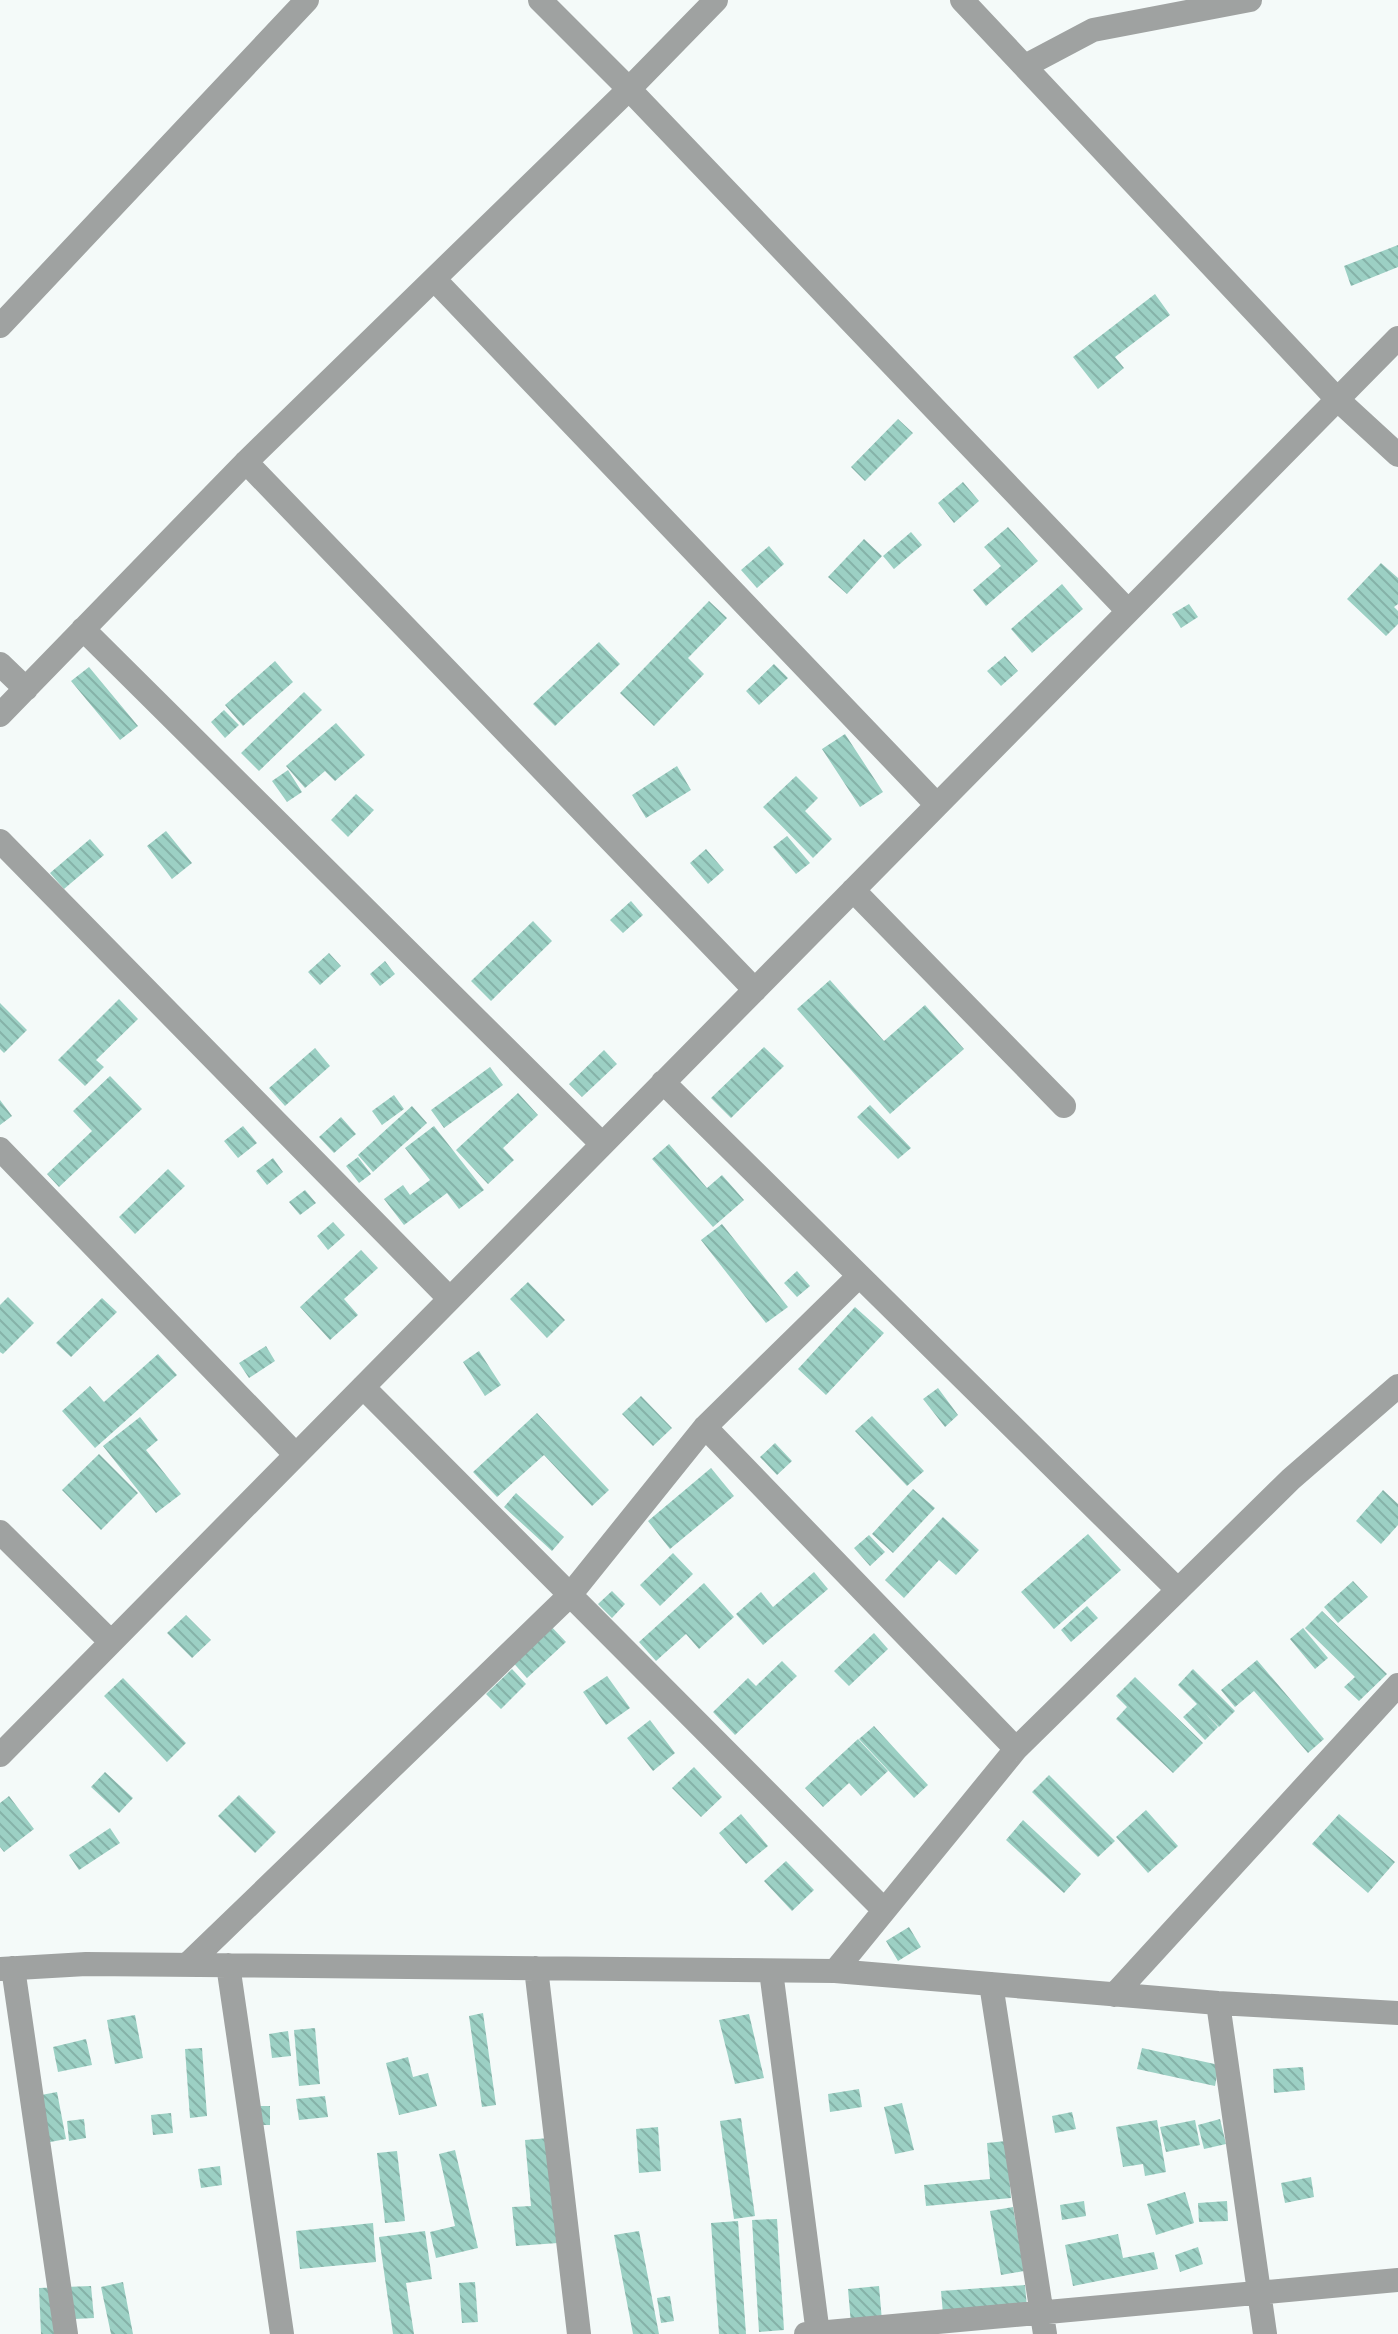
<svg xmlns="http://www.w3.org/2000/svg" width="1398" height="2334" font-family="'Sofia Sans Condensed',sans-serif">
	<style>
		.building { fill: url(#building-back-hatch) }
		.lines { fill: none; stroke-linecap: round; stroke-linejoin: round }
		.minor { stroke: #9fa2a1; stroke-width: 24 }
	</style>
	<defs>
		<pattern id="building-back-hatch" width="6" height="6" patternUnits="userSpaceOnUse" patternTransform="scale(2)"><rect width="6" height="6" fill="#9cd0c4"/><path d="M-1 5l2 2M0 0l6 6M5-1l2 2" fill="none" stroke="#85b2a8"/></pattern>
	</defs>
	<rect width="100%" height="100%" fill="#f4faf9"/>
	<path class="building" d="M1398 245V267L1351 286 1344 266Z
		M1155 294 1170 315 1115 357 1124 368 1098 389 1073 357Z
		M898 419 913 433 865 481 851 467Z
		M963 482 979 501 954 523 938 503Z
		M1008 527 1038 561 986 606 973 590 1001 566 984 547Z
		M911 532 922 545 894 569 883 556Z
		M864 539 882 556 847 594 828 577Z
		M769 546 784 564 757 588 741 570Z
		M1381 563 1398 578V604L1394 607 1398 611V624L1386 636 1347 599Z
		M1062 584 1083 609 1032 653 1011 629Z
		M709 601 727 618 688 658 704 674 654 726 620 693Z
		M1189 604 1198 617 1181 628 1172 614Z
		M599 642 620 664 555 726 533 704Z
		M1005 656 1018 671 1001 686 987 671Z
		M275 661 293 682 243 726 225 705Z
		M774 664 788 678 759 705 746 691Z
		M89 667 138 726 120 740 71 681Z
		M304 692 322 710 259 771 241 753Z
		M224 710 239 725 225 738 211 722Z
		M336 723 365 755 335 781 325 771 305 788 286 766Z
		M845 734 883 792 860 807 822 749Z
		M677 766 691 790 646 818 632 795Z
		M288 770 302 792 287 802 272 781Z
		M796 776 818 798 805 811 832 839 813 858 763 807Z
		M356 794 374 810 348 837 331 820Z
		M166 831 192 863 172 879 147 846Z
		M787 836 810 863 796 874 773 847Z
		M90 839 104 855 64 889 50 873Z
		M706 849 724 870 708 884 690 863Z
		M631 901 643 915 623 933 610 920Z
		M533 921 552 941 491 1001 471 981Z
		M329 953 341 966 320 985 308 972Z
		M385 961 395 974 380 986 370 974Z
		M830 980 884 1041 925 1005 964 1049 890 1114 797 1009Z
		M119 999 138 1019 96 1060 104 1067 85 1086 58 1060Z
		M0 1003 27 1030 4 1053 0 1049Z
		M764 1047 784 1066 731 1118 711 1098Z
		M315 1048 330 1066 285 1106 269 1088Z
		M604 1050 617 1064 582 1097 569 1084Z
		M490 1067 503 1085 444 1128 431 1110Z
		M110 1076 142 1109 59 1187 47 1174 92 1131 73 1111Z
		M518 1093 538 1115 503 1148 514 1160 488 1184 456 1150Z
		M394 1095 404 1109 382 1125 372 1111Z
		M0 1100 12 1116 0 1125Z
		M870 1105 911 1148 898 1159 857 1117Z
		M412 1106 427 1123 373 1172 358 1155Z
		M341 1117 356 1134 334 1153 319 1137Z
		M243 1126 257 1143 238 1158 224 1141Z
		M434 1126 484 1190 459 1209 447 1193 404 1225 384 1199 403 1185 410 1195 430 1180 405 1148Z
		M669 1144 707 1188 722 1175 744 1200 713 1227 652 1159Z
		M358 1157 371 1174 359 1183 346 1166Z
		M273 1158 283 1172 267 1185 256 1171Z
		M168 1169 185 1186 135 1234 119 1217Z
		M305 1190 316 1203 300 1215 289 1202Z
		M333 1222 345 1235 328 1250 317 1236Z
		M722 1224 788 1307 766 1323 701 1240Z
		M361 1250 378 1268 344 1299 358 1315 330 1340 300 1307Z
		M797 1271 810 1286 797 1297 784 1283Z
		M528 1282 565 1320 547 1338 510 1299Z
		M8 1297 34 1323 3 1354 0 1352V1305Z
		M102 1298 117 1312 71 1357 56 1343Z
		M855 1307 884 1333 826 1395 798 1369Z
		M266 1346 275 1361 249 1378 239 1363Z
		M479 1351 501 1385 485 1396 463 1362Z
		M158 1354 177 1375 95 1448 62 1411 90 1386 104 1402Z
		M938 1388 958 1415 945 1427 923 1399Z
		M641 1396 672 1428 653 1446 622 1414Z
		M537 1413 609 1490 592 1506 544 1455 497 1497 473 1472Z
		M872 1416 924 1471 907 1486 855 1431Z
		M140 1417 158 1440 146 1450 181 1494 156 1513 103 1446Z
		M775 1443 792 1461 777 1475 760 1457Z
		M99 1454 138 1493 101 1530 62 1490Z
		M711 1468 734 1496 670 1549 648 1521Z
		M913 1489 935 1508 893 1553 872 1534Z
		M1383 1490 1398 1504V1525L1381 1544 1356 1521Z
		M516 1493 564 1537 552 1551 504 1507Z
		M943 1517 979 1550 956 1575 939 1560 904 1598 885 1580Z
		M1088 1534 1121 1570 1054 1629 1021 1592Z
		M869 1535 885 1552 870 1566 854 1548Z
		M673 1553 693 1574 660 1606 640 1585Z
		M814 1572 828 1589 763 1645 736 1614 761 1592 773 1607Z
		M1353 1581 1368 1597 1338 1623 1324 1607Z
		M704 1583 734 1617 699 1649 686 1634 656 1661 639 1642Z
		M612 1591 625 1604 612 1618 598 1604Z
		M1087 1606 1098 1618 1071 1642 1061 1630Z
		M1322 1611 1387 1674 1359 1701 1344 1687 1355 1677 1305 1628Z
		M186 1615 211 1640 192 1658 167 1633Z
		M547 1622 566 1642 527 1678 509 1658Z
		M1303 1628 1328 1658 1315 1669 1290 1639Z
		M874 1633 888 1649 849 1686 834 1671Z
		M1257 1660 1324 1739 1308 1753 1254 1691 1235 1707 1221 1690Z
		M782 1661 797 1676 735 1735 713 1712 748 1678 756 1686Z
		M512 1669 526 1684 501 1709 486 1694Z
		M1193 1669 1235 1711 1219 1727 1204 1712 1218 1727 1205 1740 1183 1717 1197 1704 1178 1685Z
		M607 1676 630 1708 606 1725 583 1692Z
		M1135 1677 1203 1743 1173 1773 1116 1719 1127 1707 1116 1696Z
		M123 1678 186 1743 167 1762 104 1696Z
		M650 1720 675 1753 653 1771 627 1738Z
		M874 1726 928 1785 914 1798 859 1739Z
		M858 1739 888 1771 861 1796 849 1783 823 1807 805 1788Z
		M694 1767 722 1797 701 1817 672 1788Z
		M105 1772 133 1798 119 1813 91 1787Z
		M1049 1775 1115 1841 1098 1857 1032 1792Z
		M239 1795 276 1832 255 1853 218 1816Z
		M9 1796 34 1829 4 1852 0 1847V1803Z
		M1146 1810 1178 1846 1148 1873 1116 1837Z
		M741 1814 768 1846 746 1864 719 1833Z
		M1339 1814 1395 1862 1368 1893 1312 1844Z
		M1023 1820 1081 1874 1064 1893 1006 1840Z
		M110 1828 120 1843 79 1870 69 1855Z
		M786 1861 814 1890 792 1911 764 1881Z
		M909 1927 921 1947 898 1961 886 1941Z
		M483 2013 496 2105 482 2107 469 2016Z
		M749 2014 764 2078 735 2084 719 2020Z
		M135 2015 143 2058 115 2064 107 2020Z
		M315 2028 320 2084 299 2086 294 2030Z
		M288 2031 291 2056 272 2058 269 2034Z
		M86 2039 92 2065 58 2072 53 2047Z
		M202 2048 207 2116 190 2118 185 2049Z
		M1142 2048 1219 2065 1215 2086 1137 2069Z
		M408 2057 413 2077 428 2073 437 2106 399 2115 386 2063Z
		M1303 2067 1305 2090 1274 2093 1273 2069Z
		M859 2089 862 2107 830 2112 828 2094Z
		M57 2092 66 2139 45 2143 36 2096Z
		M325 2096 328 2117 299 2120 296 2099Z
		M902 2103 914 2150 895 2154 884 2107Z
		M248 2106H270V2125H248Z
		M1072 2112 1076 2129 1055 2133 1052 2116Z
		M171 2113 173 2133 153 2135 151 2115Z
		M741 2118 755 2216 734 2219 720 2121Z
		M84 2119 86 2138 69 2141 67 2121Z
		M1220 2119 1226 2144 1204 2149 1198 2125Z
		M1157 2120 1166 2172 1145 2176 1143 2164 1123 2167 1116 2127Z
		M1195 2120 1200 2145 1166 2152 1160 2127Z
		M658 2127 661 2171 639 2173 636 2129Z
		M549 2138 558 2243 516 2246 512 2207 531 2206 525 2140Z
		M1006 2141 1011 2198 926 2206 924 2185 990 2179 987 2143Z
		M455 2150 478 2248 436 2258 430 2232 455 2226 439 2154Z
		M397 2151 405 2221 385 2223 377 2153Z
		M220 2166 222 2185 201 2188 198 2169Z
		M1311 2177 1314 2197 1285 2203 1281 2183Z
		M1185 2192 1194 2223 1156 2235 1147 2204Z
		M1084 2201 1086 2216 1062 2220 1060 2205Z
		M1227 2201 1228 2221 1199 2222 1198 2203Z
		M1013 2207 1024 2271 1001 2275 990 2211Z
		M777 2219 784 2330 759 2332 752 2220Z
		M738 2221 746 2334H719L711 2223Z
		M373 2223 376 2262 300 2269 296 2231Z
		M425 2231 432 2279 406 2283 414 2334H393L379 2237Z
		M639 2231 659 2334H633L614 2235Z
		M1118 2234 1123 2258 1154 2252 1158 2269 1073 2286 1065 2245Z
		M1198 2247 1203 2264 1180 2272 1175 2255Z
		M123 2282 133 2334H111L101 2287Z
		M475 2282 478 2322 462 2323 459 2283Z
		M1025 2285 1027 2307 943 2314 941 2291Z
		M91 2286 94 2318 74 2319V2334H41L39 2288Z
		M879 2286 882 2321 851 2324 848 2289Z
		M670 2296 674 2321 661 2323 657 2298Z"/>
	<g class="lines">
		<path class="minor" d="M540 0 629 89 1128 611
			M962 0 1337 399 1398 455
			M1025 66 1093 30 1250 0
			M434 279 937 805
			M0 326 307 0
			M246 462 755 990
			M83 629 602 1144
			M0 664 26 689
			M0 715 246 462 629 89 716 0
			M0 841 450 1299
			M853 890 1064 1106
			M663 1082 1178 1590
			M0 1149 296 1455
			M363 1387 884 1910
			M705 1427 1016 1749
			M0 1532 111 1642
			M0 1755 1398 338
			M188 1964 570 1595 705 1427 859 1276
			M228 1965 282 2334
			M13 1968 66 2334
			M536 1968 579 2334
			M0 1969 86 1964 835 1971 1218 2003 1398 2013
			M771 1971 818 2334
			M835 1971 1016 1749 1291 1479 1398 1386
			M991 1984 1045 2334
			M1114 1995 1398 1685
			M1218 2003 1265 2334
			M806 2334 1398 2280"/>
	</g>
</svg>
